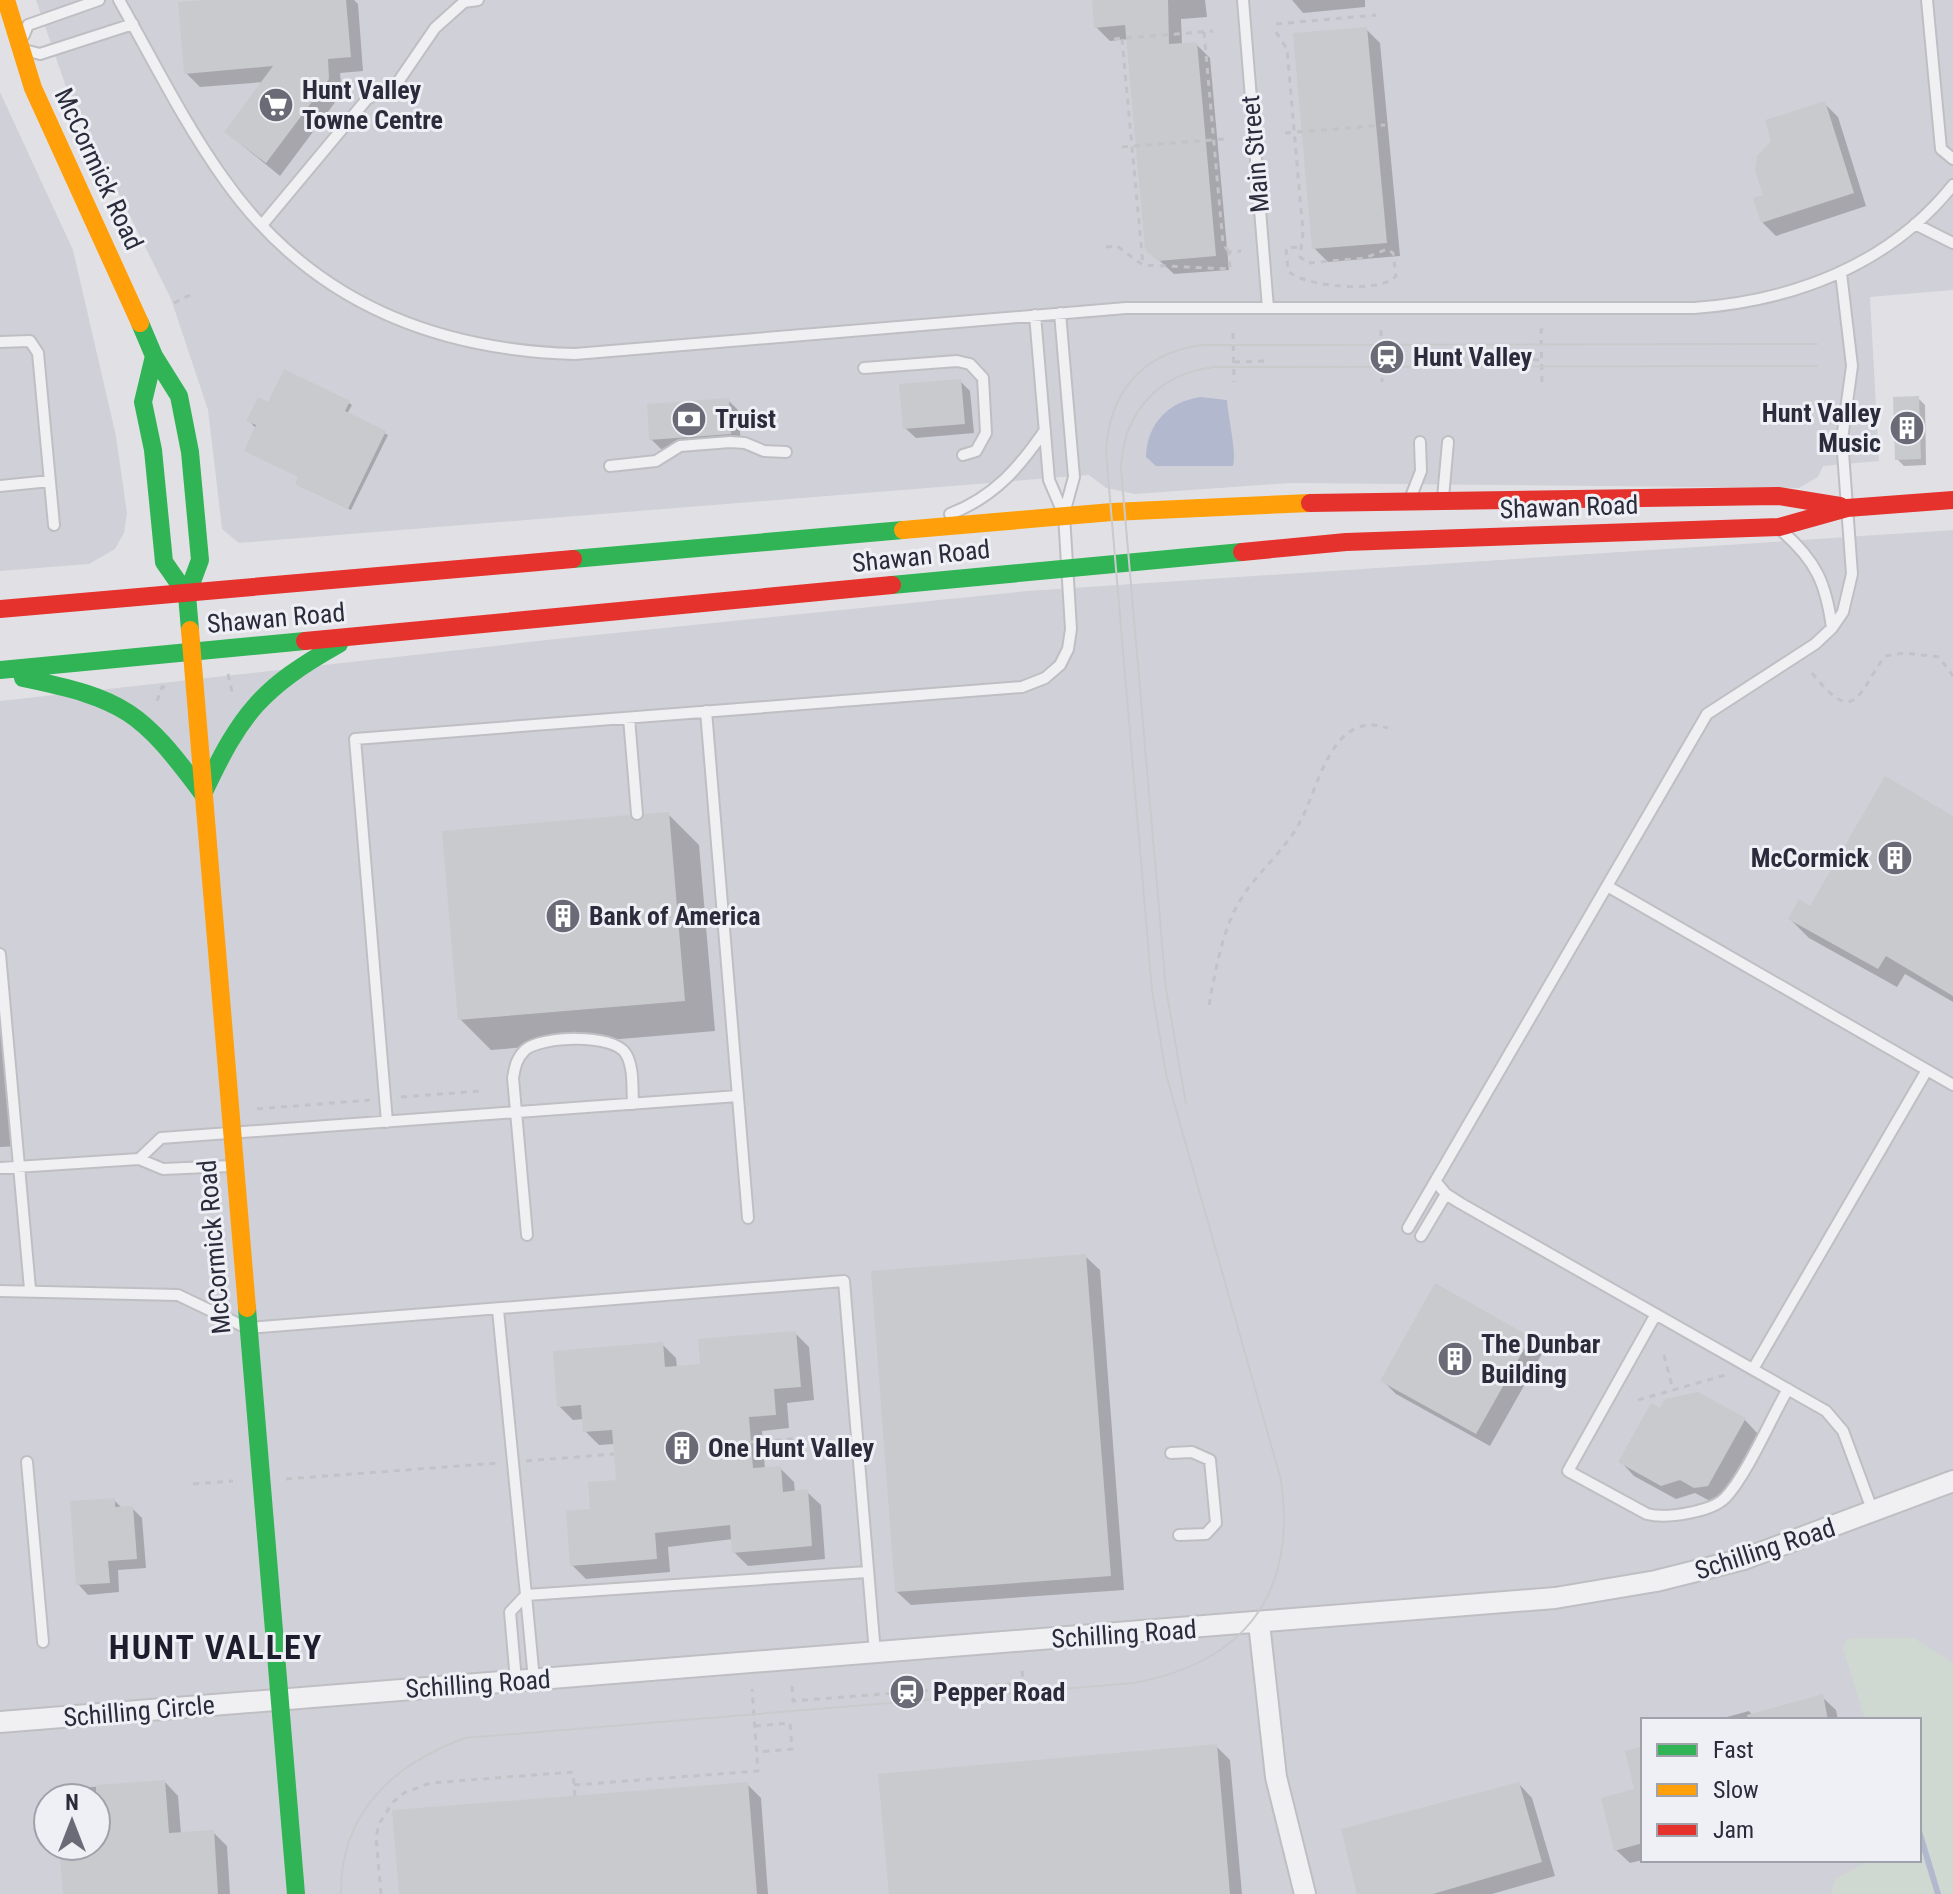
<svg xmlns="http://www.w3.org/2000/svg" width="1953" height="1894" font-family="'Roboto Condensed',sans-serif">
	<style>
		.built { fill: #d0d0d8; fill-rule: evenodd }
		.green { fill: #cfd8d1 }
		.water { fill: #b2b8cd }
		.shadow { fill: #0003 }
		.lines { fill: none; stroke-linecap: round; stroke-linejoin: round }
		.stream { stroke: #b2b8cd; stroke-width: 6 }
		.building { fill: #c9cacd }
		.lane-casing { stroke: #bfbfc3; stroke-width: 14 }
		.street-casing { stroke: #bfbfc3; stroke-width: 24 }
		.path { stroke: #c2c2c7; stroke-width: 3; stroke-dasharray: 6 6; stroke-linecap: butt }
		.lane { stroke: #f0f0f3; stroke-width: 10 }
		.street { stroke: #f0f0f3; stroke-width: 20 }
		.fast { stroke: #30b455; stroke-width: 18 }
		.slow { stroke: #ff9f0a; stroke-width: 18 }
		.jam { stroke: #e5322d; stroke-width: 18 }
		.tram { stroke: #cacacd; stroke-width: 2 }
		.labels { text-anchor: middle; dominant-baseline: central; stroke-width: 6; stroke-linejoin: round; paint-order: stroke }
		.poi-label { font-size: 26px; font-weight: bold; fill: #2a2c3c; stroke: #eff0f5; text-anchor: start }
		.street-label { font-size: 26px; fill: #2a2c3c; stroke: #eff0f5 }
		.district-label { font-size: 34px; font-weight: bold; letter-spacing: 2px; fill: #1c1e2d; stroke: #eff0f5 }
	</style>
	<rect width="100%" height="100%" fill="#e1e1e5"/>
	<path class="built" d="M36 0H1953V290L1870 297 1879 461 1823 466 1818 477 1799 488 1291 483 1135 494 1106 488 1089 475 239 543 222 529 208 410 171 299 67 90Z
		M0 92 73 250 116 436 127 513 124 533 115 549 89 564 0 571Z
		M1953 530V1894H0V701L556 639 1027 591ZM1643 1720H1919V1860H1643ZM48 1798H96V1846H48Z"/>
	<path class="green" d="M1857 1638H1914L1953 1663V1894H1831L1835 1879 1871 1860H1919V1720H1865L1843 1648 1847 1639Z"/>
	<path class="water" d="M1200 397 1227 400C1228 417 1237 453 1233 466H1156L1146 457C1147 424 1168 402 1200 397Z"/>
	<path class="shadow" d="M226 0H354L358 4 363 71 340 73 342 93 280 176 226 132 264 82 200 87 186 73Z
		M1094 0H1205L1207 17 1181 19 1182 45 1196 44 1210 58 1229 270 1174 274 1147 249 1129 39 1110 41 1096 27Z
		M1292 0H1365V7L1303 13Z
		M1366 29 1380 43 1400 256 1328 262 1314 248Z
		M1824 103 1838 117 1866 206 1776 236 1762 222 1765 196Z
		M960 381 970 391 974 433 916 438 905 428Z
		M1918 398 1925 405 1926 465 1904 466 1897 459Z
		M728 400 738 410 741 443 661 449 651 439Z
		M349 403 352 405 347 414 388 435 351 510 300 486V478L251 423 269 405Z
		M668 814 699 845 715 1031 491 1050 460 1019 637 825Z
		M1953 819V1002L1905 974 1897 987 1809 938 1790 919Z
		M0 1034 11 1045 19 1146 0 1147Z
		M1086 1257 1100 1270 1124 1590 911 1605 897 1592Z
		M795 1333 809 1347 814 1400 787 1403 789 1428 762 1431 765 1469 780 1468 794 1482 795 1493 807 1492 821 1505 825 1559 748 1566 734 1552 733 1539 668 1547 670 1572 586 1579 572 1565 593 1511 618 1482 615 1444 599 1445 585 1431 584 1419 573 1420 559 1406 662 1344 676 1358 677 1368 703 1366Z
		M1529 1338 1543 1352 1490 1446 1396 1394 1382 1380Z
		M1661 1411 1745 1420 1758 1434 1721 1499 1710 1501 1695 1493 1676 1499 1634 1476 1621 1462Z
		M114 1500 123 1509 132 1508 142 1518 146 1568 118 1570 119 1592 88 1595 78 1584Z
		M1822 1697 1836 1710 1838 1720H1716L1749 1711 1753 1716Z
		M1216 1746 1230 1760 1242 1894H891Z
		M1643 1748V1860L1630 1863 1616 1850 1637 1791Z
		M165 1782 178 1796 181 1834 213 1832 227 1846 230 1894H65L61 1846H96V1798H78V1788Z
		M747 1784 761 1798 768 1894H401Z
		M1519 1784 1532 1798 1555 1876 1492 1894H1359Z"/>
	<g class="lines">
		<path class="stream" d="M1919 1831 1938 1894"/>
	</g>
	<path class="building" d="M203 0H346L351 57 328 59 329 79 266 163 224 132 273 66 184 74 178 2Z
		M1092 0H1168L1169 44 1197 42 1216 256 1158 261 1145 250 1125 25 1094 28Z
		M1367 27 1387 243 1312 249 1293 33Z
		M1825 101 1854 193 1761 223 1753 198 1763 195 1755 171 1757 156 1771 141 1765 120Z
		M284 369 350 401 345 411 386 431 348 509 295 484 298 477 244 451 256 425 246 421 258 397 268 402Z
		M961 379 965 424 903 429 899 384Z
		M1919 396 1921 459 1895 460 1893 397Z
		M729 398 731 434 649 440 647 404Z
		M1885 776 1953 816V996L1886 956 1878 969 1788 919 1799 899 1810 906Z
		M669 812 685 1001 458 1020 442 831 629 815 637 822 645 814Z
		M1086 1254 1111 1576 895 1592 871 1271Z
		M1435 1283 1531 1337 1476 1434 1380 1381Z
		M796 1331 801 1387 774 1389 776 1415 749 1417 753 1468 781 1466 783 1492 808 1489 812 1546 732 1553 730 1525 655 1533 657 1559 570 1566 566 1511 590 1509 588 1482 616 1480 612 1430 583 1432 581 1405 557 1407 553 1351 663 1342 665 1367 700 1364 698 1339Z
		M1698 1392 1746 1418 1708 1486 1694 1488 1680 1480 1661 1486 1618 1462 1651 1403 1660 1408 1665 1399Z
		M115 1498V1507L133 1506 137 1559 108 1561 110 1583 76 1585 70 1501Z
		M1823 1694 1828 1720H1748L1747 1715Z
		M1217 1744 1230 1894H889L878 1774Z
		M1643 1746V1843L1614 1851 1601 1798 1634 1789 1625 1751Z
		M165 1780 169 1833 214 1830 218 1894H63L59 1846H96V1785Z
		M748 1782 757 1894H399L392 1810Z
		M1519 1782 1542 1862 1433 1894H1357L1341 1829Z"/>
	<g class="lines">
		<defs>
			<path id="lane" d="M119 0C153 60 184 123 224 179 309 300 432 350 575 354L1126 308H1694C1793 301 1889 265 1953 185
				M1243 0 1268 308
				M1927 0 1941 149 1953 159
				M24 35 28 25 99 0
				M28 51 40 54 133 24
				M1915 224 1953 243
				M262 225 367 99 398 82 435 28 464 2 478 0
				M1060 313 1074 477 1065 510
				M0 342 30 341 38 353 54 525
				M864 368 957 361 970 364 983 378 986 433 976 451 963 455
				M610 466 656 461 680 446 730 442 745 443 764 451 786 452
				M0 486 50 481
				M1412 494 1421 471 1420 442
				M1443 498 1448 442
				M950 514C994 497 1019 468 1045 430
				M1782 531C1816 561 1826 583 1832 628
				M706 711 748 1218
				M629 718 637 814
				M1607 886 1953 1085
				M0 954 30 1289
				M387 1122 355 739 1022 687 1045 678 1060 665 1068 649 1071 629 1064 515 1049 480 1035 315
				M231 1166 163 1169 139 1159 161 1138 738 1096
				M0 1168 139 1159
				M1436 1182 1446 1194 1460 1203 1826 1411 1843 1431 1873 1512
				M1408 1228 1707 714 1815 644 1832 628 1843 612 1852 574 1842 439 1852 366 1841 273
				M527 1235 513 1078C515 1067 516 1059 525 1050 541 1036 614 1033 626 1054 634 1068 632 1087 633 1104
				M1421 1236 1446 1194
				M0 1291 178 1295 247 1328 844 1281 875 1653
				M498 1310 526 1595 867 1572
				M1656 1314 1568 1471 1647 1514C1666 1519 1711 1512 1725 1498 1747 1475 1771 1418 1788 1389
				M1753 1369 1927 1070
				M1171 1453 1192 1452 1210 1460 1216 1523 1206 1534 1179 1535
				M27 1462 43 1642
				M516 1681 510 1612 526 1595 534 1680"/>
			<path id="street" d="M1259 1623 1276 1777 1305 1894
				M0 1722 1555 1598 1656 1581 1744 1559 1953 1481"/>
		</defs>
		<use href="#lane" class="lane-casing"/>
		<use href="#street" class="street-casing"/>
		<path class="path" d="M1276 24 1376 15
			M1204 32 1223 244 1229 252
			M1276 32 1287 49 1303 232 1300 257 1308 263 1365 258 1387 249 1393 253 1396 276C1381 294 1305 287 1288 271L1286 248 1299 247
			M1114 39 1213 31
			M1122 39 1143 265
			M1285 133 1385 125
			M1122 147 1224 139
			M1106 247 1117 246 1143 265 1230 269 1229 252 1241 251
			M174 303 190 295
			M1381 330 1382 382
			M1233 333 1234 382
			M1509 359 1542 360
			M1234 362 1267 361
			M1542 382 1541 331 1545 323
			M1812 673C1856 728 1857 694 1885 656L1904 653 1939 657 1953 676
			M228 674 232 692
			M157 701 162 687H168
			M1209 1005C1215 973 1222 932 1238 904 1255 873 1285 852 1301 820 1319 786 1332 709 1388 728
			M401 1097 481 1091
			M257 1109 370 1100
			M1664 1355 1673 1390
			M1638 1400 1729 1374
			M751 1442 828 1436
			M526 1461 614 1454
			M286 1479 498 1463
			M193 1484 233 1481
			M792 1686 793 1701 1023 1683 1022 1667
			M755 1726 790 1723 792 1749 757 1752
			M574 1785 758 1771 752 1689
			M381 1894 376 1837 379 1824 393 1802 404 1793 430 1783 573 1772 575 1796"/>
		<use href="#lane" class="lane"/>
		<use href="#street" class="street"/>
		<path class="fast" d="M140 323 154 356 179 396 190 452 200 560 187 595 190 630
			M154 356 143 402 153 450 164 562 187 595
			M573 559 903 530
			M892 585 1242 552
			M0 670 305 641
			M23 678C125 699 141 711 203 794 241 713 261 688 339 644
			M247 1308 296 1894"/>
		<path class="slow" d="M6 0 33 88 140 323
			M903 530 1112 512 1310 503
			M190 630 247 1308"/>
		<path class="jam" d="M1310 503 1778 496 1840 506
			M1242 552 1346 542 1779 527 1847 508 1953 500
			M0 609 573 559
			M305 641 892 585"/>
		<path class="tram" d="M1186 1104 1166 989 1121 469C1123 413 1158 373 1215 367L1817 366
			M341 1894C340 1812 394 1764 465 1738L1134 1683C1246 1662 1297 1593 1281 1480L1166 1074 1152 990 1106 452C1109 392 1142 353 1202 345L1817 344"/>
	</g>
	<defs>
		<symbol id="supermarket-disc" viewBox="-11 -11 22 22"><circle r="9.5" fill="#6a6b77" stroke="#eff0f5"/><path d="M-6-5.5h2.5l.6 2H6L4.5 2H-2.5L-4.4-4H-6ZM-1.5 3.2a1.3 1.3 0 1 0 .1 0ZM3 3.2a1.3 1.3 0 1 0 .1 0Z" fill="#fff"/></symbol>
		<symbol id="station-disc" viewBox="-11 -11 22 22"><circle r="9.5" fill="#6a6b77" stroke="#eff0f5"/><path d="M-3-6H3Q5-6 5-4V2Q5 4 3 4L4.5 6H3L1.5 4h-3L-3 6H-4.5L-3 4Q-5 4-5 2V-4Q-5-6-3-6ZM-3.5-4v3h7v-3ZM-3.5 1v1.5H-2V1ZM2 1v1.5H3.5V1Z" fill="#fff"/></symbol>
		<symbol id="bank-disc" viewBox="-11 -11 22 22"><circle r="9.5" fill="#6a6b77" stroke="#eff0f5"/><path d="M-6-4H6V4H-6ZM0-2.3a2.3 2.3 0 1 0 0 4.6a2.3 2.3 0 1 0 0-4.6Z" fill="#fff"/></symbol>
		<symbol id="building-disc" viewBox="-11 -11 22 22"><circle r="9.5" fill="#6a6b77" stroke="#eff0f5"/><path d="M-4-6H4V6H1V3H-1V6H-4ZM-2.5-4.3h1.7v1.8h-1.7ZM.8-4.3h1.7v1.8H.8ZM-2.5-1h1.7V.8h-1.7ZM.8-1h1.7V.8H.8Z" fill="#fff"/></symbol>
	</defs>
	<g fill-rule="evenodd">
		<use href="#supermarket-disc" x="256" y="85" width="40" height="40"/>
		<use href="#station-disc" x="1367" y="337" width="40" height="40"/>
		<use href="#bank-disc" x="669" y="399" width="40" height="40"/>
		<use href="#building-disc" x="1887" y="408" width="40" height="40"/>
		<use href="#building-disc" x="1875" y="838" width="40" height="40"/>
		<use href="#building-disc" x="543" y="896" width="40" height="40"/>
		<use href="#building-disc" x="1435" y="1339" width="40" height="40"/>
		<use href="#building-disc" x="662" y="1428" width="40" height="40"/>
		<use href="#station-disc" x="887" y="1672" width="40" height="40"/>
	</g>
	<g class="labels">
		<g class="poi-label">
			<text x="302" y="90">Hunt Valley<tspan x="302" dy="30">Towne Centre</tspan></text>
			<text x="1413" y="357">Hunt Valley</text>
			<text x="1881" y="413" text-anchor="end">Hunt Valley<tspan x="1881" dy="30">Music</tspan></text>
			<text x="715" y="419">Truist</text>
			<text x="1869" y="858" text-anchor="end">McCormick</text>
			<text x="589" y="916">Bank of America</text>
			<text x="1481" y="1344">The Dunbar<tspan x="1481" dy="30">Building</tspan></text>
			<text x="708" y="1448">One Hunt Valley</text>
			<text x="933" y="1692">Pepper Road</text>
		</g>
		<g class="street-label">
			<text transform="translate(1255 154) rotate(-95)">Main Street</text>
			<text transform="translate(99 169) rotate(65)">McCormick Road</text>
			<text transform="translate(1569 507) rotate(-2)">Shawan Road</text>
			<text transform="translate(921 556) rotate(-6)">Shawan Road</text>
			<text transform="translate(276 618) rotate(-5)">Shawan Road</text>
			<text transform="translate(214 1247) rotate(-95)">McCormick Road</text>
			<text transform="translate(1765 1549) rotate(-18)">Schilling Road</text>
			<text transform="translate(1124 1634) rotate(-4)">Schilling Road</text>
			<text transform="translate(478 1684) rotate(-4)">Schilling Road</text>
			<text transform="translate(139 1711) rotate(-5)">Schilling Circle</text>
		</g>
		<g class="district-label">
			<text x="216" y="1647">HUNT VALLEY</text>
		</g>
	</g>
	<rect x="1641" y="1718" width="280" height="144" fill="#eff0f5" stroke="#a0a2ab" stroke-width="2"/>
	<rect x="1657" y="1744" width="40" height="12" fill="#30b455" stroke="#a0a2ab" stroke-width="2"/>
	<text x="1713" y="1758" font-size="24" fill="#2a2c3c">Fast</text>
	<rect x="1657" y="1784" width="40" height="12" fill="#ff9f0a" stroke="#a0a2ab" stroke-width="2"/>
	<text x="1713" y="1798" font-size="24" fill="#2a2c3c">Slow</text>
	<rect x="1657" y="1824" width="40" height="12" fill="#e5322d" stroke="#a0a2ab" stroke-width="2"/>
	<text x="1713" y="1838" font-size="24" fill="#2a2c3c">Jam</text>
	<g transform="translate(72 1822)"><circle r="38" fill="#eff0f5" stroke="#a0a2ab" stroke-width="2"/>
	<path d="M0-6L14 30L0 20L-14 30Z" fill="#6a6b77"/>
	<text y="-12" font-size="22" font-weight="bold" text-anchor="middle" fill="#2a2c3c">N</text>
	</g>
</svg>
